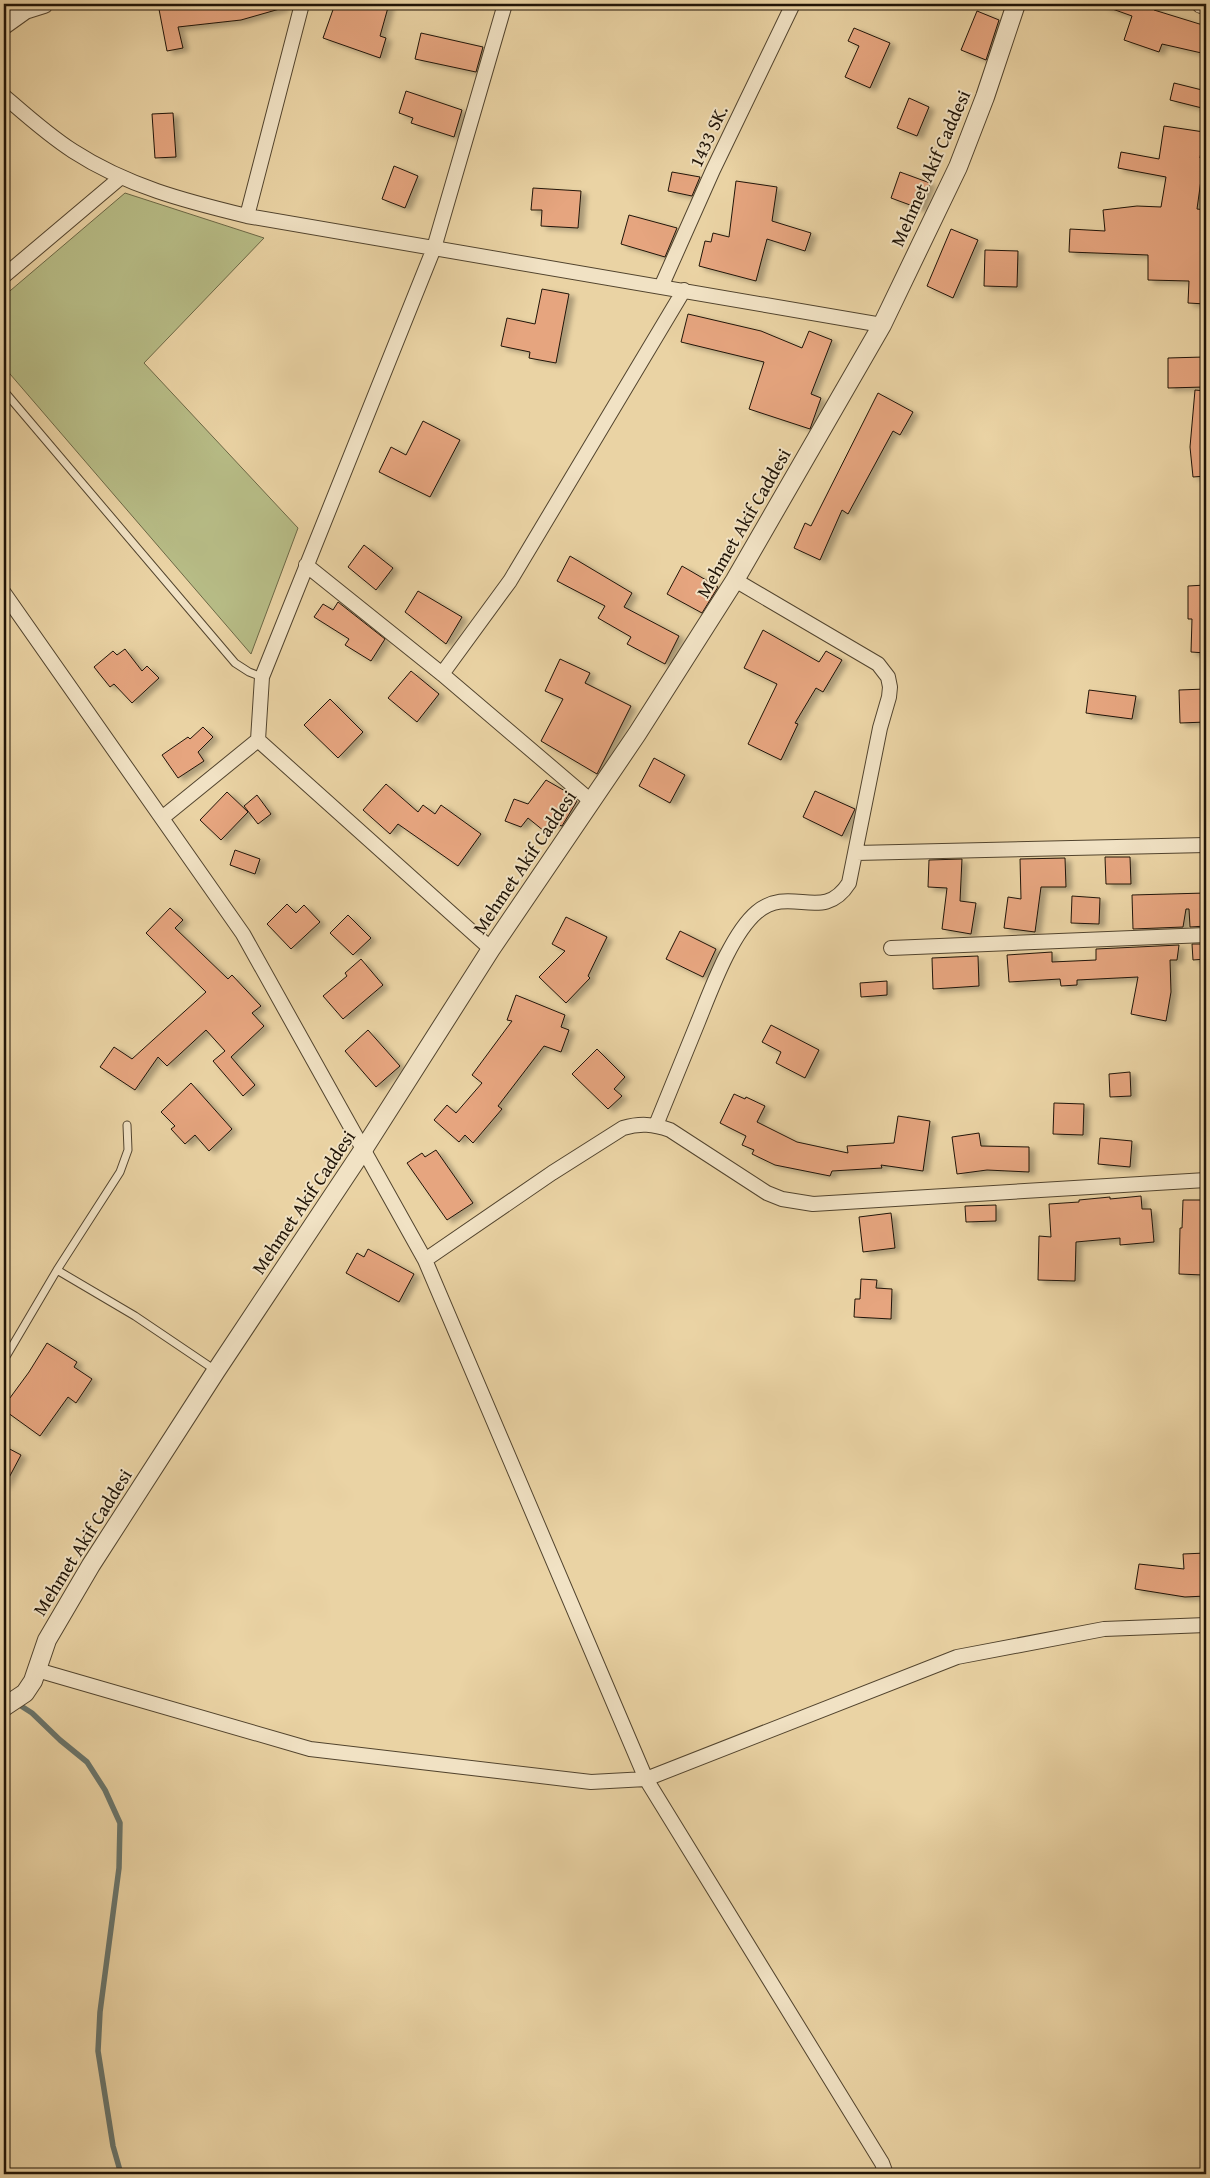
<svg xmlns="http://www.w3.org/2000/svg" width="1210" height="2178" font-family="'Gentium Book Plus',serif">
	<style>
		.green { fill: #b7bc86; stroke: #6c6846 }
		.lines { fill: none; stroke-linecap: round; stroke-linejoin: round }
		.stream { stroke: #69756c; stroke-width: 5.5 }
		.building { fill: #e6a57f; stroke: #201407; filter: url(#shadow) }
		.service-casing { stroke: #52442e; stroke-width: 9 }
		.minor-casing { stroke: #52442e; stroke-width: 16 }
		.tertiary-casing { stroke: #52442e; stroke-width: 20 }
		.service { stroke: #f1e2c4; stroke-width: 7 }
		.minor { stroke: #f1e2c4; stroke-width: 14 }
		.tertiary { stroke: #f1e2c4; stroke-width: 18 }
		.labels { text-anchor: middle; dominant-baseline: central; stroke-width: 4; stroke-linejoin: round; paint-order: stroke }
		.street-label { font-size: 19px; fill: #201407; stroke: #f1e2c4 }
	</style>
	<defs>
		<filter id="shadow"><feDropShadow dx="5.5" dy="3" stdDeviation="2.5" flood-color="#0004"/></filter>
	</defs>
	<rect width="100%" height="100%" fill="#ead3a4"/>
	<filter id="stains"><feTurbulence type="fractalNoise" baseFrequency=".004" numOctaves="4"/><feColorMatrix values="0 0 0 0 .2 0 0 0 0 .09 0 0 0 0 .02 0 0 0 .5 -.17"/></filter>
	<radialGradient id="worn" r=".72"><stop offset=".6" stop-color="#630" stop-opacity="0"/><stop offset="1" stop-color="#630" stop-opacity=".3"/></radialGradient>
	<path class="green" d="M125 193 264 238 144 363 298 528 251 654 4 367V296Z"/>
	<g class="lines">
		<path class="stream" d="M4 1695 32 1713 60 1740 87 1762 105 1790 120 1823 119 1868 100 2012 98 2051 113 2146 121 2174"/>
	</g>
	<path class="building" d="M158 4H283V8L241 20 178 27 183 48 167 51Z
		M335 4H389L380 36 386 38 380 58 323 38Z
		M1104 4H1156L1154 10 1206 26V54L1162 44 1159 52 1124 40 1132 16 1104 6Z
		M977 11 999 20 986 60 961 50Z
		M854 28 890 43 870 88 845 77 859 46 848 41Z
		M421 33 483 47 476 72 415 59Z
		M1174 83 1206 91V109L1170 100Z
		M406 91 462 110 454 137 411 123 413 118 399 113Z
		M909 98 929 107 917 136 897 128Z
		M173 113 176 157 155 158 152 114Z
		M1164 126 1204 132 1200 158H1204L1197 209 1206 210V304L1188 303 1189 281 1148 280V255L1069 252 1070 229 1105 231 1103 210 1137 206 1161 207 1166 177 1118 168 1121 152 1159 159Z
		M394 166 418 176 405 208 382 199Z
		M672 172 700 177 692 196 668 191Z
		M900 172 930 183 921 209 891 198Z
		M736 181 777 187 772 221 811 233 805 251 767 239 756 281 699 266 705 241 711 242 713 233 729 237Z
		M533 188 581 191 578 228 541 226 542 210H531Z
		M629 215 677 228 665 257 621 244Z
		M951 229 978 240 953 298 927 286Z
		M985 250 1018 251 1017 287 984 286Z
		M542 289 569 294 556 363 529 358 530 352 501 346 507 318 535 324Z
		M688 314 761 331 802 348 809 331 832 340 811 394 821 398 810 429 749 409 764 362 681 342Z
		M1204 357V387L1168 388V358Z
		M1195 390 1206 391V476L1193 477 1190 447Z
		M878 393 913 412 900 435 893 431 848 514 842 510 820 560 794 548 805 523 811 526Z
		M423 421 460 440 430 497 379 472 391 447 406 455Z
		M364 545 393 568 376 590 348 567Z
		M570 556 632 593 624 607 679 636 665 664 627 644 631 637 598 618 605 606 557 581Z
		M682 566 718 587 702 613 667 594Z
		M1206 585V653L1191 652 1192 619H1188V586Z
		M418 591 462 617 446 644 405 612Z
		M338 602 385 639 371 661 345 645 349 639 314 617 323 604 333 610Z
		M763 630 819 662 826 651 842 660 823 692 816 688 795 723 798 724 781 760 748 744 777 684 744 668Z
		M125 649 142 671 147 666 159 678 132 703 114 684 110 687 94 667 113 651 117 655Z
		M560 659 590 673 585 683 631 706 597 774 541 741 563 699 545 691Z
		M411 671 439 694 417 722 388 698Z
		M1206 689V722L1180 723 1179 690Z
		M1089 690 1136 696 1132 719 1086 713Z
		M330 699 363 732 338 758 304 725Z
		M203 727 213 737 198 752 204 761 178 778 162 755 188 737 190 739Z
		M654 758 685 775 670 803 639 786Z
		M546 780 565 791 577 801 562 826 551 822 544 831 528 818 521 827 505 821 514 799 528 804Z
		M386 784 418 812 423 805 435 814 441 805 481 834 458 866 398 824 390 834 363 810Z
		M815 791 855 809 842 836 803 817Z
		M227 792 248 812 221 840 200 820Z
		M257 795 271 814 258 824 244 806Z
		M235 850 260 859 255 874 230 865Z
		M1105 857H1130L1131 884H1106Z
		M1065 858 1066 887H1041L1035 932 1004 928 1008 897 1021 899 1020 859Z
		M962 859 960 901 976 903 971 934 942 929 947 888 928 887 929 860Z
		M1206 893V926L1190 927 1189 909H1186L1183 927 1133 929 1132 895Z
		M1072 896 1100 898 1099 924 1071 923Z
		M287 904 296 913 304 905 320 922 291 949 267 924Z
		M170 908 183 920 175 928 228 979 232 975 261 1006 252 1013 264 1026 231 1057 255 1085 243 1096 213 1061 225 1051 206 1030 167 1066 158 1057 135 1090 100 1067 114 1047 132 1059 206 992 146 933Z
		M348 915 371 938 353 955 330 933Z
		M566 917 607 937 588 976 590 978 566 1003 539 977 565 951 552 944Z
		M680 931 716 949 703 977 666 959Z
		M1192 944H1206V959L1193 960Z
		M1179 945 1177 960H1170L1171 992 1166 1021 1131 1014 1138 977 1077 980V985L1061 986 1060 979 1009 982 1007 955 1052 952V962L1096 960V949Z
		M978 956 979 986 933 989 932 958Z
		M361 959 383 985 343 1019 323 996 347 976 345 973Z
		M887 981V995L861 997 860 983Z
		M516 995 565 1015 561 1027 569 1030 561 1052 544 1046 498 1106 502 1109 473 1143 465 1135 459 1142 434 1120 447 1105 456 1113 482 1083 472 1075 512 1021 507 1020Z
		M771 1025 819 1050 805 1078 776 1063 781 1052 762 1042Z
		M368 1030 400 1066 376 1087 345 1051Z
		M597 1049 625 1077 614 1089 622 1096 608 1109 572 1074Z
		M1130 1072 1131 1096 1110 1097 1109 1074Z
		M191 1083 232 1129 209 1151 195 1135 185 1144 171 1129 175 1126 161 1112Z
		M734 1094 745 1099 746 1097 765 1106 757 1122 797 1142 848 1153 847 1146 894 1143 898 1116 930 1121 923 1171 881 1165 882 1168 832 1171 830 1176 775 1165 752 1154 754 1150 742 1145 746 1136 720 1123Z
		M1054 1103 1084 1104 1083 1135 1053 1134Z
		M979 1133 981 1146 1029 1147V1172L987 1170 957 1174 952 1137Z
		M1100 1138 1132 1141 1130 1167 1098 1164Z
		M436 1150 473 1203 447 1220 407 1163 422 1153 425 1157Z
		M1141 1196 1142 1209H1151L1154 1242 1120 1245V1238L1076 1242 1075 1281 1038 1280 1039 1236 1051 1237 1049 1204 1079 1202V1200L1110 1197V1199Z
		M1183 1200H1206L1203 1275 1179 1274 1180 1228H1182Z
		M996 1205V1221L966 1222 965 1206Z
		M891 1213 895 1248 863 1252 859 1217Z
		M368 1249 414 1274 399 1302 346 1273 357 1253 364 1257Z
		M861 1279 877 1280 876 1288 892 1289 891 1319 854 1317 855 1299H860Z
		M47 1343 77 1362 74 1367 92 1379 76 1403 68 1397 40 1436 4 1410V1406L29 1372Z
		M4 1446 21 1455 4 1487Z
		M1206 1553V1596L1185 1597 1135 1589 1139 1564 1184 1569 1183 1554Z"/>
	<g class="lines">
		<defs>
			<path id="service" d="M4 391 235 663 249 672 262 677
				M57 1270 135 1316 215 1370
				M4 1360 57 1270 120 1172 128 1150 127 1125"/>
			<path id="minor" d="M4 96C26 115 48 135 73 151 127 186 185 201 247 216L882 325
				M247 216 302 4
				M4 276 120 178
				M661 287 713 170 793 4
				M306 565 442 674 591 801
				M4 593 243 934 425 1260 646 1779 882 2163 886 2174
				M442 674 510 581 684 290
				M258 740 262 677 434 248 505 4
				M162 818 258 740 491 949
				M856 853 1206 845
				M891 948 1206 935
				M656 1125C670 1091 684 1057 698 1022 711 990 731 934 757 912 791 884 823 924 849 883L880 728 889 697 890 687 888 677 878 664 735 580
				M425 1260 552 1173 623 1128C640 1123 653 1124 670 1130L767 1193 782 1199 813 1204 1206 1180
				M37 1670 310 1749 591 1782 646 1779 957 1657 1104 1629 1206 1625"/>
			<path id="tertiary" d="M1201 4 1206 5
				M4 25 25 10 44 4
				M4 1707 25 1693 33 1681 47 1640 91 1565 216 1371 363 1150 491 949 637 734 735 580 882 325 958 167 985 97 1016 4"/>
		</defs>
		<use href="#service" class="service-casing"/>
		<use href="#minor" class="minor-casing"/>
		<use href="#tertiary" class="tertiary-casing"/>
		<use href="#service" class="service"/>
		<use href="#minor" class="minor"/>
		<use href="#tertiary" class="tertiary"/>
	</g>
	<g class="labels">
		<g class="street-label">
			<text transform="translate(708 136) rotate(-65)">1433 SK.</text>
			<text transform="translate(930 168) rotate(-66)">Mehmet Akif Caddesi</text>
			<text transform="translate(743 523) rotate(-60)">Mehmet Akif Caddesi</text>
			<text transform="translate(524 862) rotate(-56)">Mehmet Akif Caddesi</text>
			<text transform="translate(303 1202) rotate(-56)">Mehmet Akif Caddesi</text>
			<text transform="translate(82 1542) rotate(-58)">Mehmet Akif Caddesi</text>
		</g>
	</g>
	<rect width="1210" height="2178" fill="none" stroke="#ead3a4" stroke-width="20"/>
	<rect x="5" y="5" width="1200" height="2168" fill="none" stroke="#201407" stroke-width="2.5"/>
	<rect x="10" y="10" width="1190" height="2158" fill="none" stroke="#201407"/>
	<rect width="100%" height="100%" filter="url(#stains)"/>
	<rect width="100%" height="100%" fill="url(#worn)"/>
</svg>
